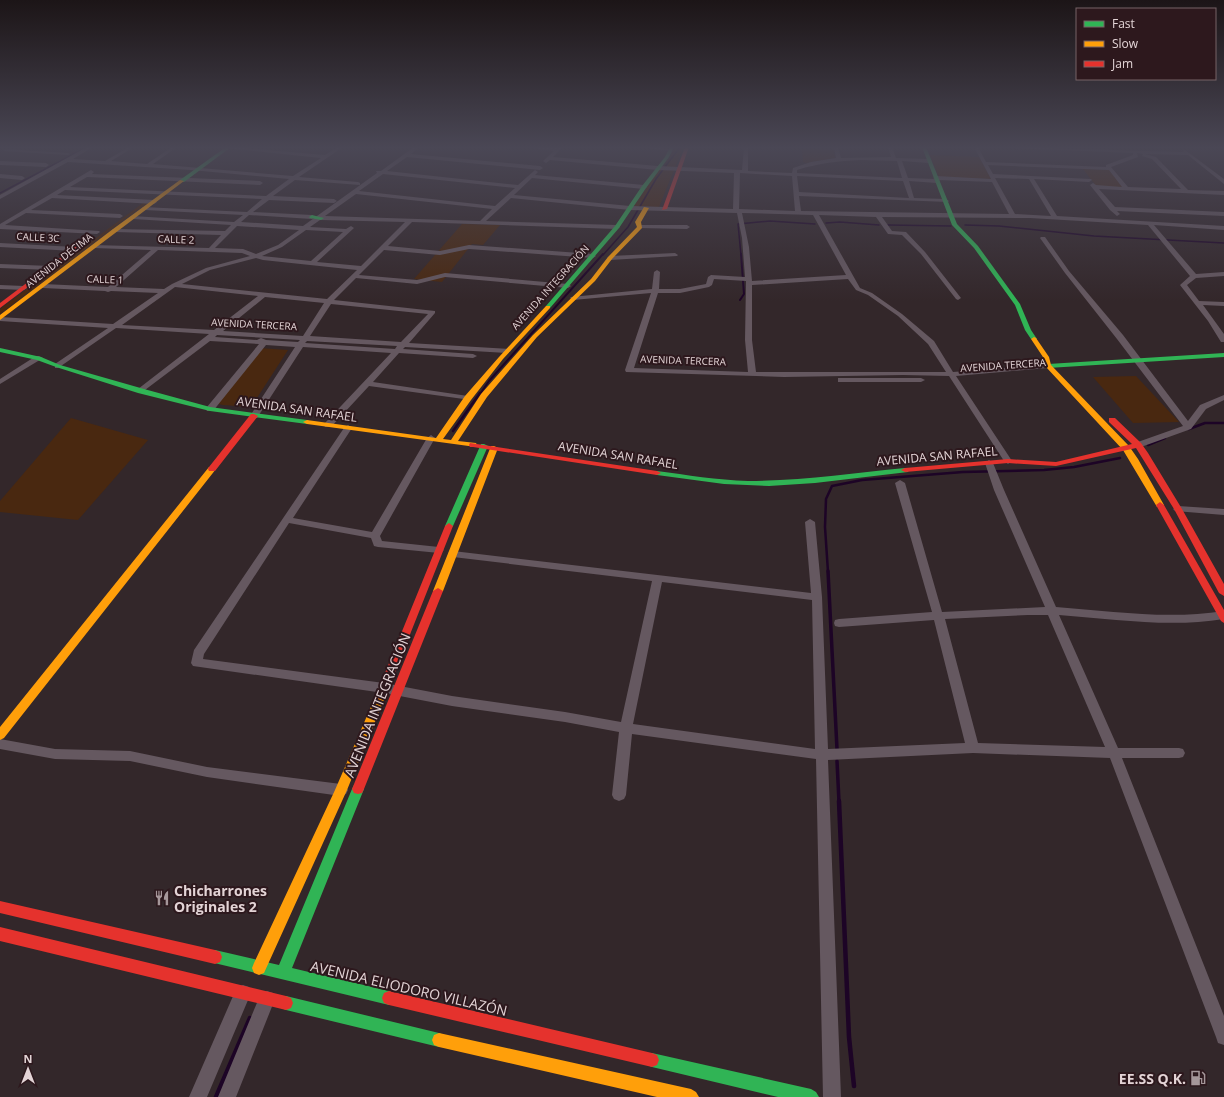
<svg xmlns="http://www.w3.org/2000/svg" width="1224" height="1097" font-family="'Open Sans',sans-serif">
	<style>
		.green { fill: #492810 }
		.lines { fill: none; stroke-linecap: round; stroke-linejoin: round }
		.stream-far4 { stroke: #1d0426; stroke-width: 1.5 }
		.stream-far3 { stroke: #1d0426; stroke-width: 2 }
		.stream-far2 { stroke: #1d0426; stroke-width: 2.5 }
		.stream-far1 { stroke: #1d0426; stroke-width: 3.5 }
		.stream { stroke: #1d0426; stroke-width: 4.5 }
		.street { fill: #655860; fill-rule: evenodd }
		.fast { fill: #30b455; fill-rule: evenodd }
		.slow { fill: #ff9f0a; fill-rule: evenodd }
		.jam { fill: #e5322d; fill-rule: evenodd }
		.labels { text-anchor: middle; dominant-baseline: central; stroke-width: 4; stroke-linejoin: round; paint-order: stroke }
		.far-street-label { font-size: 10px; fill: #e3d4d6; stroke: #2d181d }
		.street-label { font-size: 12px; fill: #e3d4d6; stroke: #2d181d }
		.near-street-label { font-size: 14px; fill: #e3d4d6; stroke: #2d181d }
		.near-poi-label { font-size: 14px; font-weight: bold; fill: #e3d4d6; stroke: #2d181d; text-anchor: start }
	</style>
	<rect width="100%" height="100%" fill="#33272a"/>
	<path class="green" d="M676 147H684L675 167H664Z
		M802 149 834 150 835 158 806 163 803 162Z
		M930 155 979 157 991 179 939 177Z
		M659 169 674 170 659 207 634 206Z
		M1083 169 1109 170 1124 188 1097 187Z
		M143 203H148L128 217 0 314V309Z
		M462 224 500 225 483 245 472 244 442 282 414 279Z
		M258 348 288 350 251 407 223 405 214 403Z
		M1136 376 1179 422 1133 423 1093 377Z
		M71 418 148 440 78 520 0 512V501Z"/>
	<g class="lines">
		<path class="stream-far4" d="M0 193 87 147
			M826 223 840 222 879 225
			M888 225 951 226
			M965 225 999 226 1094 236 1224 243
			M603 255 628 227 656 179 680 147
			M741 255 738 224 770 221 815 224"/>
		<path class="stream-far3" d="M740 300 744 294 741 254
			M480 394 489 381 603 254"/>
		<path class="stream-far2" d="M1189 429 1205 423H1224
			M453 431 480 393
			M1148 445 1165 438
			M828 572 825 527 826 499 832 486 862 480 963 472 1044 470 1074 467 1120 458"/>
		<path class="stream-far1" d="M828 571 837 749
			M837 761 839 802"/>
		<path class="stream" d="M839 801 849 1037 854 1086
			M216 1097 250 1018"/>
		<path class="street" d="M87 147H93L73 159 105 161 129 147H134L111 161 147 164 172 147H177L153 164 293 176 321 158 216 147H234L325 155 338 147H343L299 177 358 182 360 183V185L295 180 273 196 334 199 337 201 334 203 269 200 253 212 312 215 315 217 312 219 249 215 241 222 303 226 377 173 376 171H381L414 147H419L411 154 540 166 543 168 540 170 407 157 387 171 518 185 535 170 538 172 535 175 644 185 647 187 644 189 532 178 514 195 630 206 733 209 734 173 658 170 550 160 546 163 543 161 554 151 525 147 557 148 563 147 553 157 658 166 742 170 744 147H748V171L792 173 793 168 811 162 836 158 834 147H838L841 158 891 157 888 147H892L896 158 929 159 932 161 929 163 902 161 908 178 935 179 933 178 936 176 991 179 974 147H978L986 162 1106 167V165L1133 155V153L1009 148 1007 147 1184 152 1183 151 1185 150 1224 179V184L1188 155 1145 154 1156 157 1188 190 1224 191V195L1099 189 1115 207 1224 212V216L1117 211 1120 214 1117 216 1110 210 1090 185 1093 183 1096 185 1122 187 1109 170 988 165 993 174 1091 179 1092 180 1089 182 1034 179 1057 216 1224 226V230L1154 225 1196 274 1224 272V276L1196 278 1187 285 1199 301 1224 302V306L1203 305 1224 334V342H1221L1208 321 1180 285 1190 276 1148 225 1030 218 882 217 892 231 906 232 925 252 961 298 958 300 956 299 921 254 902 235 888 234 876 217 819 215 860 288 872 293 902 314 934 341 953 372 1051 364 1052 366 1048 368 956 376 1012 461 1008 464 1004 461 949 376 903 375 784 377 626 372 625 370 651 293 573 300 570 298 571 297 652 289 654 272 657 270 660 272 659 289H680L706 284 708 277 711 275 745 277 742 238 737 213 630 210 511 198 486 221 617 225 620 227 617 229 412 222 388 246 440 251 469 245 593 254 596 256 593 258 469 249 440 255 384 250 359 275 417 280 445 273 568 284 571 286 568 288 445 277 417 284 356 278 334 300 435 311V313L409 343 510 349 511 351 507 353 405 347 403 349 473 354 477 356 473 358 399 353 373 382 468 396H471V400L369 386 331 427H325L324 425 325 423 391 353 303 347 257 418H251L250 416 295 347 266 345 213 411H207L206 409 207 407 259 344 210 341 141 393 137 391 138 389 209 334 116 328 58 368H55V364L108 328 0 321V317L113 324 158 293 111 291 108 292 105 291 43 288 40 286 43 284 108 287 151 250 94 248 92 247V245L209 248 221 235 115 232 112 230 113 229 225 231 231 225 133 219 131 218V216L234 222 243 215 145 210 142 208 143 207 247 212 262 199 65 190 57 195 154 200 157 202 154 204 52 198 31 210 120 214 123 216 120 218 26 213 5 225 99 231 100 232 97 234 0 229V224L91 170 94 172 92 174 260 181 263 183 260 185 87 177 70 187 266 196 289 179 191 170 68 162 0 199V195ZM1137 153 1143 154 1142 156 1152 159 1181 189 1128 187 1111 167 1138 157ZM861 160 897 161 902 178 797 173V170C819 163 839 161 861 160ZM740 173 792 176 795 211 739 209ZM383 174 515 188 495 206 359 191ZM797 176 903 181 909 198 799 192ZM995 178 1029 179 1051 216 1015 214ZM938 180 992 182 1009 214 801 211 799 196 948 202 949 201 946 199 914 198 909 181 937 183 940 181ZM356 194 492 209 480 221 325 216ZM742 213 813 215 846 275 752 281 749 247ZM320 220H321L405 222 361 266 317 262 354 228 351 226 346 229 310 227ZM237 226 299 230 278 245 256 254 243 249 215 248ZM306 230 343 232 311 261 262 256 282 247ZM158 250 242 253 250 256 206 268 172 284 164 289 116 287ZM256 258 263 260 357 270 327 299 182 284 210 270ZM714 279 746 281 745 340 748 372 634 368 658 293H680L709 287 712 285ZM848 279 856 290 868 295 898 316 928 344 946 372H756L752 340V285ZM175 287 258 296 214 330 122 325ZM265 297 324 303 303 336 223 331ZM331 304 428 314 401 342 310 336ZM217 335 300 340 298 342 266 340 261 338 257 340 215 337ZM307 341 397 346 395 349 305 343Z
			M638 147H655L673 150 671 151Z
			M5 149 68 153 70 154 68 155 3 151Z
			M0 161 46 163 49 165 46 167 0 165Z
			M0 174 22 176 25 178 22 180 0 178Z
			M640 225H687L690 227 687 229 638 228V226Z
			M1041 237H1045L1069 271 1123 335 1188 421 1200 405 1224 395V400L1206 409 1191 429 1141 447H1135L1134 445 1135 443 1183 426 1117 339 1065 273 1040 238Z
			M0 243 75 247 78 249 75 251 0 247Z
			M675 253 678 255 677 256 610 260 607 258 610 256Z
			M0 264 50 266 53 268 50 270 0 268Z
			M0 285 24 286 27 288 24 290 0 289Z
			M36 356H39L43 358 0 384V379Z
			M838 378H921L925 380 921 382H838Z
			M348 425 352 428 293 518 372 532 427 438 431 435 435 438 380 536 382 541 439 547 444 550 439 553 378 547 374 546 371 538 289 523 204 654 203 659 384 683 452 696 565 712 621 722 652 581 453 557 449 556 448 554 449 552 453 551 811 593 805 522 810 519 815 522 822 597 828 749 965 743 934 620 839 627 835 626 834 623 835 620 839 619 932 612 895 483 900 480 905 483 942 612 1045 607 994 490 985 463 989 460 993 463 1004 490 1056 607C1112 611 1167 620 1224 611V619C1169 628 1115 619 1059 615L1118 748H1179L1183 749 1185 753 1183 757 1179 758H1122L1224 1016V1045L1218 1043 1216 1037 1110 758 973 753 828 760 841 1097H823L816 759 632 734 626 795 624 799 619 801 614 799 612 795 619 732 565 722 452 706 384 693 193 666 191 663 194 650 344 428ZM662 582 812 600 815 749 633 724ZM1028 615H1048L1105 747 978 743 945 619Z
			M1178 506 1224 509V515L1175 511 1173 509Z
			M0 739 55 749 130 751 207 767 341 784 346 786 348 790 346 794 341 796 207 777 130 761 55 759 0 749Z
			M243 985 249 987 251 993 207 1097H189L237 987Z
			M267 991 273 993 275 999 236 1097H218L261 993Z"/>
		<path class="fast" d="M226 147H231L184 182H180V180Z
			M670 147H674L669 157 646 188 619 228 550 308H546V306L615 226 642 186 665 157Z
			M922 147H926L957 224 978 246 1020 304 1031 330 1037 339 1036 340 1031 339 1025 330 1015 305 974 248 952 225Z
			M312 215 324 218 321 220 310 218 309 217Z
			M0 348 41 357 60 365 144 389 210 407 307 420 311 422 307 424 210 411 138 393 56 367 37 360 0 352Z
			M1224 353V357L1048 368 1045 366 1048 364Z
			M481 444H484L488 446 453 526 449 529 446 528 445 526Z
			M905 468H908L909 470 908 472 815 483 769 486 724 484 657 475 653 473 657 471C687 475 717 480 748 481 800 481 853 473 905 468Z
			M358 784 362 785 364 789 292 968 389 991 394 993 396 998 394 1003 389 1005 210 962 208 957 210 952 215 950 279 965 352 789 354 785Z
			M286 996 439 1033 444 1035 446 1040 444 1045 439 1047 286 1010 281 1008 279 1003 281 998Z
			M652 1053 811 1089 816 1092 819 1097H778L652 1067 647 1065 645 1060 647 1055Z"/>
		<path class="slow" d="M180 180 184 181 0 320V315L113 229Z
			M644 207 649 208 641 222 642 228 612 259 595 281 537 337 487 397 458 441 476 443 477 445 476 447 307 424 303 422 307 420 436 438 465 396 499 357 546 306H550V308L503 359 471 400 443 439 451 440 481 394 533 335 591 279 608 257 637 227 635 222Z
			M1034 337 1036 338 1049 357 1051 365 1129 446 1138 459 1164 505 1163 507H1157L1123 450 1046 367 1043 357 1031 339Z
			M491 446H494L498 448 443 591 438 594 435 593 433 591Z
			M209 467H215L216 469 4 738 0 740V727Z
			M381 691 385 692 386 695 347 790 264 973 259 975 254 973 252 968 254 963 335 790 376 695 377 692Z
			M439 1033 691 1089 696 1092 699 1097H657L439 1047 434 1045 432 1040 434 1035Z"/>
		<path class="jam" d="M685 147H689L667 209 662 210Z
			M85 239 90 240 0 308V303Z
			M251 414H254L258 416 215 471H209L208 469 209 467Z
			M1109 418H1115L1141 443 1148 453 1182 509 1224 584V596L1219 593 1174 509 1136 448 1056 466 1008 463 905 472 901 470 905 468 1008 459 1056 462 1132 444 1109 422Z
			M470 443 657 471 661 473 657 475 473 447H470L469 445Z
			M1160 502 1164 505 1224 610V623L1221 621 1156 505Z
			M449 523 453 526 386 695 385 698 381 699 377 698 376 695 445 526Z
			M438 588 443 591 364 789 362 793 358 794 354 793 352 789 433 591Z
			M0 901 215 950 220 952 222 957 220 962 215 964 0 913Z
			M0 927 286 996 291 998 293 1003 291 1008 286 1010 0 941Z
			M389 991 652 1053 657 1055 659 1060 657 1065 652 1067 389 1005 384 1003 382 998 384 993Z"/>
	</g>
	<linearGradient id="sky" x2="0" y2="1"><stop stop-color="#1c1517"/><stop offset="0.49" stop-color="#4a4755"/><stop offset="1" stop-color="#4a4755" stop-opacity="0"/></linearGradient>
	<rect width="1224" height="301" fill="url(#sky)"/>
	<defs>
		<symbol id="restaurant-bare" viewBox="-9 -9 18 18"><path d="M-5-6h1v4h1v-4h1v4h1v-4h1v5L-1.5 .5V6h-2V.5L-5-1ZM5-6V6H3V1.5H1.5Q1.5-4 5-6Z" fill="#a5979a" stroke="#2d181d" stroke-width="2.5" paint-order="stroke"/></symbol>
		<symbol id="fuel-bare" viewBox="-9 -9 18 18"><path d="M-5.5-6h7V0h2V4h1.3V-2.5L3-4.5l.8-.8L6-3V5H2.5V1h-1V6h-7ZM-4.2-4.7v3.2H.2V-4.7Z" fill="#a5979a" stroke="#2d181d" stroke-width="2.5" paint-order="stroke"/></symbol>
	</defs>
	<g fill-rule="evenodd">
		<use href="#restaurant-bare" x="151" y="887" width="22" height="22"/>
		<use href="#fuel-bare" x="1187" y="1067" width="22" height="22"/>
	</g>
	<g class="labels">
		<g class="far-street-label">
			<text transform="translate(38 237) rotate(3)">CALLE 3C</text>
			<text transform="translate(176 239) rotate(2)">CALLE 2</text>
			<text transform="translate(59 260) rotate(-38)">AVENIDA DÉCIMA</text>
			<text transform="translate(105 279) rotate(2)">CALLE 1</text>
			<text transform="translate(550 287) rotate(-48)">AVENIDA INTEGRACIÓN</text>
			<text transform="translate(254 324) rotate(3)">AVENIDA TERCERA</text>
			<text transform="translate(683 360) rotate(2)">AVENIDA TERCERA</text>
			<text transform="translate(1003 365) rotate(-4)">AVENIDA TERCERA</text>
		</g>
		<g class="street-label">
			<text transform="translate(297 409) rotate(8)">AVENIDA SAN RAFAEL</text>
			<text transform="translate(618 455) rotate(9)">AVENIDA SAN RAFAEL</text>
			<text transform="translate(937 456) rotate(-5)">AVENIDA SAN RAFAEL</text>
		</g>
		<g class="near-street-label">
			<text transform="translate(377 705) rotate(-68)">AVENIDA INTEGRACIÓN</text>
			<text transform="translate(409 988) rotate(13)">AVENIDA ELIODORO VILLAZÓN</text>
		</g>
		<g class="near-poi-label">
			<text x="174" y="890">Chicharrones<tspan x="174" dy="16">Originales 2</tspan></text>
			<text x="1186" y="1078" text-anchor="end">EE.SS Q.K.</text>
		</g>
	</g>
	<rect x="1076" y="8" width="140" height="72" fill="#2d181d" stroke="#766367"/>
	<rect x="1084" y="21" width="20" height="6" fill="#30b455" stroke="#766367"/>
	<text x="1112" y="28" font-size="12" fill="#e3d4d6">Fast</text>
	<rect x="1084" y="41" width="20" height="6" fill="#ff9f0a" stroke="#766367"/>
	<text x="1112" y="48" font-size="12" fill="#e3d4d6">Slow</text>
	<rect x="1084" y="61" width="20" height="6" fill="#e5322d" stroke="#766367"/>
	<text x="1112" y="68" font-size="12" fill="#e3d4d6">Jam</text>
	<g transform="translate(28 1069)" stroke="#2d181d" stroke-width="3" paint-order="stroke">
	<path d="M0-3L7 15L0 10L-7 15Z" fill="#e3d4d6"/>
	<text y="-6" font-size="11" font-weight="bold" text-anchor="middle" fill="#e3d4d6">N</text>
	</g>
</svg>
